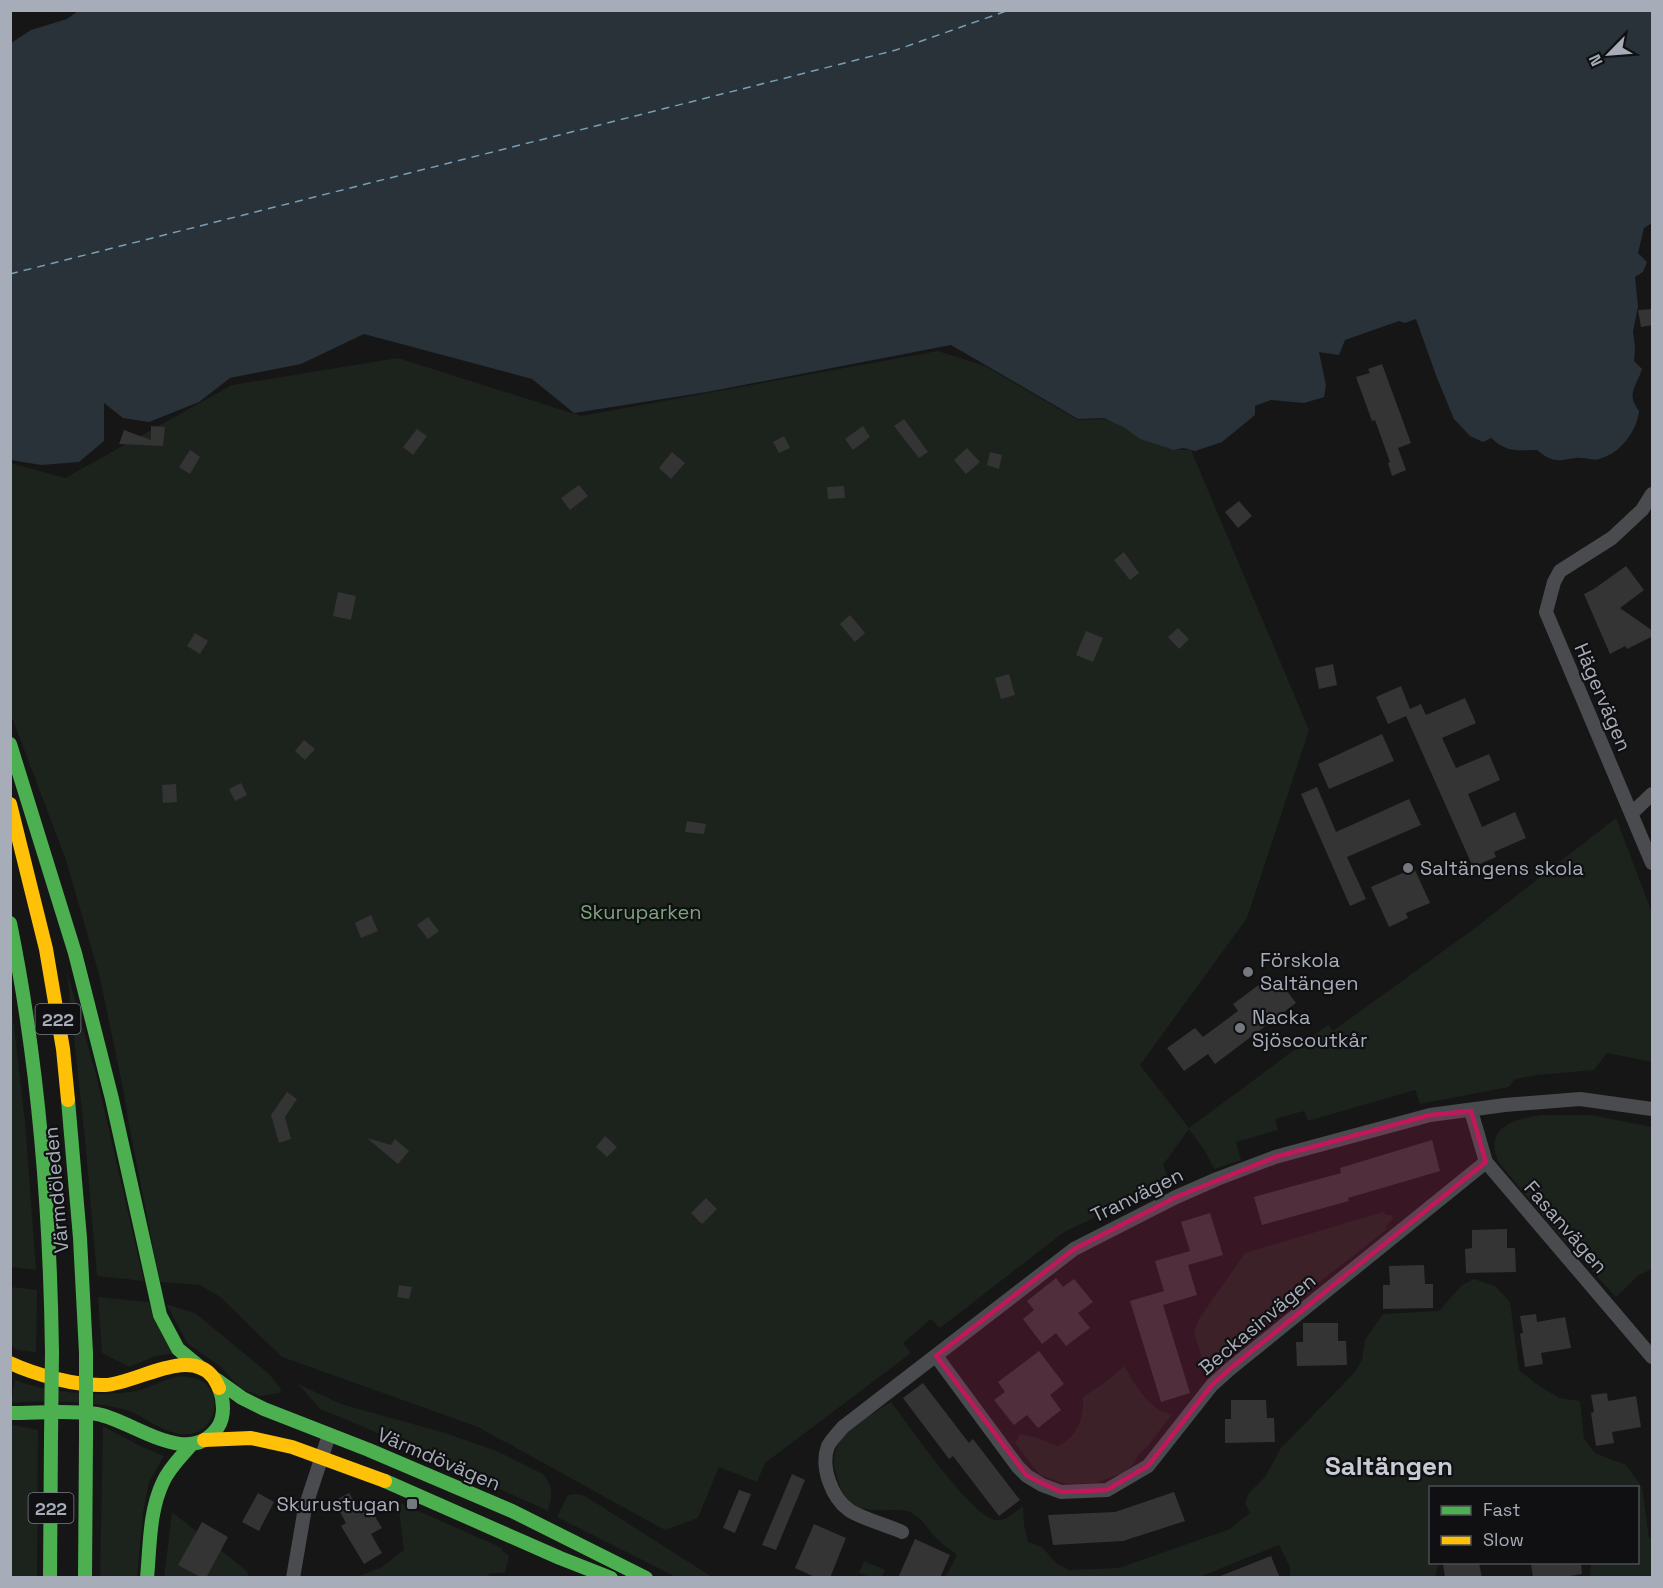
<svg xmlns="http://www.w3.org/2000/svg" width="1663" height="1588" font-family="'Space Grotesk',sans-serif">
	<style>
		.green { fill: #1b231c }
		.water { fill: #283238 }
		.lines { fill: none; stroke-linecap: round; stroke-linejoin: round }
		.ferry { stroke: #7a9eb5; stroke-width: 1.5; stroke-dasharray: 8 6; stroke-linecap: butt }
		.building { fill: #343435 }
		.street { stroke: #494b4f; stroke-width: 14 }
		.fast { stroke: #4caf50; stroke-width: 14 }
		.slow { stroke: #ffc107; stroke-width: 14 }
		.fast-bridge { stroke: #4caf50; stroke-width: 14 }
		.marked { fill: #c2185b; fill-opacity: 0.2; stroke: #c2185b; stroke-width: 4.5; stroke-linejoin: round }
		.poi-dot { fill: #74787f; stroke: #101012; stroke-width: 2 }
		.labels { text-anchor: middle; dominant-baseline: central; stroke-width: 4.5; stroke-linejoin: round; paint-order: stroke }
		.shield { fill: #101012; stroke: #797d86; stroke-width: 1.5 }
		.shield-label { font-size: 18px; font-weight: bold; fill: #a6acb8 }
		.street-label { font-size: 20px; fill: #a6acb8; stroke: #101012 }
		.poi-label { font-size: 20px; fill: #a6acb8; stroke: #101012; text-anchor: start }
		.park-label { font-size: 20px; fill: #7ca47b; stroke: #101012 }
		.district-label { font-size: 26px; font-weight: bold; fill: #c7cbd3; stroke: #101012 }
	</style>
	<rect width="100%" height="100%" fill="#161616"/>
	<path class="green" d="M938 351 985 366 1078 420 1108 419 1175 450H1191L1309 730 1247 918 1140 1065 1189 1128 1328 1025 1333 1031 1475 928 1616 818 1652 913V1062L1607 1053 1594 1070 1537 1075 1515 1079 1509 1087 1420 1104 1415 1090 1308 1121 1304 1111 1275 1119 1278 1130 1236 1142 1241 1160 1214 1169 1205 1151 1189 1129 1163 1165 1170 1182 1064 1232 940 1328 931 1319 903 1343 911 1353 765 1463 757 1482 719 1467 698 1518 665 1530 478 1427 282 1357 219 1296 199 1285 160 1282 131 1136 123 1089 100 978 66 860 11 715V463L65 478 232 385 398 358 581 416Z
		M67 972 97 1078 144 1281 97 1276 85 1140Z
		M11 1001 25 1121 36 1270 11 1267Z
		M1541 1115H1591L1652 1127V1269L1639 1275 1616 1297 1560 1236 1499 1163C1483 1128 1512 1119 1541 1115Z
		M1383 1212 1387 1215H1392L1393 1218 1386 1226V1230C1327 1277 1265 1322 1211 1375L1203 1361 1194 1333 1199 1319 1245 1253Z
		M1474 1279 1495 1286 1510 1302 1519 1370 1535 1383 1559 1398 1580 1401 1584 1439 1595 1453 1626 1465 1642 1487 1649 1538H1652V1577H1590L1591 1566 1589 1563 1638 1562V1488H1430V1562L1439 1563 1435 1577H1290V1567L1279 1545 1199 1577 945 1578 957 1555C950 1550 942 1544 936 1538 927 1528 922 1518 910 1512 897 1507 873 1514 856 1506 846 1501 841 1490 838 1480 836 1473 833 1465 834 1458 836 1431 872 1415 891 1402 909 1425 970 1515 995 1520 1006 1522 1015 1512 1023 1506L1024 1524 1028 1542 1042 1547 1056 1563 1069 1570 1119 1568 1230 1529 1250 1513 1245 1503 1249 1493 1265 1477 1281 1448 1354 1373 1362 1360 1365 1340 1383 1314 1439 1311 1462 1285Z
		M11 1287 37 1290 36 1352 17 1350 11 1345Z
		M98 1297 149 1302 176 1353 156 1356 129 1367 102 1353Z
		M166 1304 195 1313 269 1374 281 1389 280 1393 260 1396 240 1388 220 1366 188 1344Z
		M1125 1366C1132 1382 1153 1414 1172 1414L1149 1445 1138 1455 1133 1465 1123 1473 1096 1483 1066 1484 1040 1475 1015 1443 1020 1434 1035 1437 1058 1446C1078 1436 1084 1417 1083 1397L1100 1386Z
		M180 1376C189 1377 199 1378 206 1384 223 1400 213 1431 190 1434 166 1437 147 1417 126 1410 98 1401 40 1400 11 1403L15 1380C46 1393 107 1398 140 1390 153 1386 166 1379 180 1376Z
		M298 1384 341 1404 445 1433 497 1451 543 1474C553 1486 553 1496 548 1511L364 1427 320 1409Z
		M13 1425 38 1430 37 1577H11L10 1426Z
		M103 1426 140 1446 164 1456 149 1482 143 1513 137 1577 100 1578Z
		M577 1494 585 1496 712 1577H676L557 1517 568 1495Z
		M398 1502 502 1548V1551L509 1555 505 1573H490L486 1578 357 1577 382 1567 404 1550Z
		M172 1512 247 1571 249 1577 164 1578Z
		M864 1561 885 1570 882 1577H870L859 1573Z"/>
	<path class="water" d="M78 11H1652V223L1644 228 1638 253 1647 262 1643 272 1635 277 1638 306 1633 332 1635 347 1634 361 1642 369C1636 388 1626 393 1639 411 1637 431 1620 454 1599 459 1592 461 1584 457 1576 458 1557 461 1553 463 1537 450 1516 450 1508 453 1491 438L1483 442 1470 436 1454 419 1437 378 1416 319 1405 323 1399 321 1345 340 1339 355 1319 352 1326 385 1324 397 1304 403 1271 400 1255 406V415L1222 442 1195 451 1183 448 1174 450 1140 439 1125 428 1104 418 1078 419 951 345 707 392 574 413 532 379 364 334 301 364 230 378 199 402 149 422 123 418 104 403V441L79 462 41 465 11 460V43L31 30 67 19Z"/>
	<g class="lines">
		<path class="ferry" d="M10 274 896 50 1009 10"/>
	</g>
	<path class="building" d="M1653 309V325L1641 327 1638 310Z
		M1382 364 1411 443 1398 448 1406 470 1392 476 1388 463 1390 462 1375 420 1372 421 1356 377 1370 373 1368 369Z
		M904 419 928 452 919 458 894 426Z
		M151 426 165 427 163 446 119 444 124 430 151 440Z
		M863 426 870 437 853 450 845 439Z
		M417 429 427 436 413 455 403 447Z
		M784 436 790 448 779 453 773 442Z
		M967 448 980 462 966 474 954 460Z
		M190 450 200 457 190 474 179 467Z
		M672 452 685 463 671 479 659 468Z
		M990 452 1002 455 999 469 987 465Z
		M579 485 588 496 570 510 561 498Z
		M844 486 845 498 828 499 827 487Z
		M1239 501 1252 516 1238 528 1225 512Z
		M1124 552 1139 573 1130 580 1114 560Z
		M1626 566 1644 590 1620 608 1653 631V636L1627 649 1625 646 1610 654 1584 594 1594 589Z
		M338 592 356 596 351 620 333 616Z
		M850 615 865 633 855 642 840 624Z
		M1178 628 1189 639 1179 649 1168 637Z
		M1086 631 1103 638 1093 662 1076 655Z
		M195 633 208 641 200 654 187 646Z
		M1333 664 1337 685 1319 689 1315 668Z
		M1009 674 1015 695 1001 699 995 678Z
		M1401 686 1410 709 1421 704 1426 715 1465 698 1476 723 1442 738 1456 768 1489 754 1500 780 1468 794 1482 827 1515 812 1526 838 1494 852 1496 857 1473 867 1406 716 1388 724 1376 697Z
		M1382 734 1394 761 1329 789 1318 764Z
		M304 740 315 749 305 760 295 751Z
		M241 783 247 795 235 801 229 789Z
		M176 784 177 802 163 803 162 785Z
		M1317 787 1336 832 1409 799 1421 825 1347 857 1366 899 1350 906 1301 794Z
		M687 821 706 824 704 834 685 832Z
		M1414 868 1430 903 1406 913 1408 918 1389 927 1371 887Z
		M371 915 378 931 361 938 355 923Z
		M428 917 439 931 428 939 417 925Z
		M1279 980 1296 1003 1215 1064 1208 1054 1184 1071 1167 1048 1195 1028 1203 1037 1238 1011 1233 1004 1260 984 1265 990Z
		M287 1092 297 1099 285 1117 291 1139 279 1143 271 1115Z
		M605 1136 617 1147 607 1157 596 1147Z
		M367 1138 391 1145 395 1139 409 1151 398 1164Z
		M1432 1140 1440 1171 1348 1198 1349 1201 1262 1225 1254 1197 1341 1173 1340 1168Z
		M706 1198 717 1209 702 1224 691 1213Z
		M1210 1213 1223 1255 1188 1265 1197 1295 1163 1305 1190 1393 1161 1402 1130 1301 1164 1291 1155 1261 1190 1251 1181 1222Z
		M1507 1229V1248H1515L1516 1272 1466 1273 1465 1249 1472 1248V1230Z
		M1424 1265 1425 1284H1433V1308L1383 1309V1285H1390L1389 1266Z
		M1056 1278 1063 1287 1074 1279 1093 1302 1078 1313 1090 1328 1066 1346 1056 1333 1042 1344 1023 1319 1034 1310 1027 1301Z
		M399 1285 412 1287 409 1299 397 1297Z
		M1536 1314 1537 1322 1565 1317 1571 1348 1541 1353 1543 1364 1525 1367 1520 1334 1523 1333 1520 1316Z
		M1303 1323H1338V1341H1346L1347 1365 1297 1366 1296 1342H1303Z
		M1039 1351 1064 1384 1050 1395 1061 1410 1038 1428 1027 1415 1014 1425 994 1400 1005 1392 998 1382Z
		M923 1383 969 1443 973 1439 1020 1500 999 1516 953 1456 949 1459 903 1398Z
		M1607 1393 1608 1401 1636 1396 1641 1427 1612 1432 1614 1443 1596 1446 1591 1413 1594 1412 1591 1395Z
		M1231 1400H1266L1267 1418H1274L1275 1442 1225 1443V1419H1231Z
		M792 1474 805 1480 776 1550 762 1545Z
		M739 1490 751 1494 735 1533 723 1528Z
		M1174 1492 1185 1521 1123 1541 1053 1545 1048 1515 1115 1512Z
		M258 1493 274 1502 259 1531 242 1522Z
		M349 1493 361 1513 370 1508 382 1528 371 1534 382 1553 364 1564 341 1526 346 1523 334 1501Z
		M202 1522 228 1537 206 1578H202L178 1565Z
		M814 1524 846 1538 830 1578H817L795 1568Z
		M915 1539 950 1555 940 1578H898Z
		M1271 1556 1280 1578H1218V1577Z
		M1443 1563H1479L1482 1578H1445Z
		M1531 1563H1581L1582 1574 1558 1578H1533Z"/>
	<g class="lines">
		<path class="street" d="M1652 494 1642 510 1612 538 1560 571 1554 582 1546 612 1652 863
			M1632 813 1652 794
			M1471 1111 1486 1162 1652 1357
			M936 1356 1018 1467 1027 1476 1042 1485 1061 1492 1107 1490 1148 1466 1212 1385 1231 1368 1486 1162
			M902 1532C889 1526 860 1518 849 1510 832 1498 820 1467 828 1446 832 1439 838 1433 843 1427L1074 1249 1176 1197 1217 1179 1275 1157 1430 1115 1505 1105 1580 1099 1652 1109
			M293 1578 305 1508 329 1435"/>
		<path class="fast" d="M10 744 75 953 112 1099 160 1315 178 1349 201 1368
			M10 923C39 1065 50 1207 52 1352
			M68 1100 80 1238 86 1353
			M217 1380 242 1398 264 1409 369 1450 512 1511 646 1578
			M10 1413C39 1413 68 1410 97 1414 132 1420 189 1470 218 1427 225 1416 224 1400 219 1388
			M385 1481 560 1558 611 1578
			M50 1578 51 1438
			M85 1578 86 1439
			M147 1578C150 1547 149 1511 163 1482 169 1468 181 1457 191 1445"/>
		<path class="slow" d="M10 804 46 949 63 1049 68 1100
			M10 1363C36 1375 76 1386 105 1385 135 1384 188 1347 212 1376 215 1379 217 1384 219 1388
			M204 1440 251 1438 292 1447 385 1481"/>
		<path class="fast-bridge" d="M86 1353V1439
			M51 1438 52 1352"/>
	</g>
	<path class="marked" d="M1471 1111 1486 1162 1231 1368 1212 1385 1148 1466 1107 1490 1061 1492 1027 1476 936 1356 1074 1249 1176 1197 1275 1157 1430 1115Z"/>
	<g class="poi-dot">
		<circle cx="1408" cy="868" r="6"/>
		<circle cx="1248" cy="972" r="6"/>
		<circle cx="1240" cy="1028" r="6"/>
		<rect x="406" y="1498" width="12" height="12" rx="3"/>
	</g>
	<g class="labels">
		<g class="shield">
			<rect x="35.5" y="1004" width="45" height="30" rx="4.5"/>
			<rect x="28.5" y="1493" width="45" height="30" rx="4.5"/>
		</g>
		<g class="shield-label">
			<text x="58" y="1019">222</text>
			<text x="51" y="1508">222</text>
		</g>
		<g class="street-label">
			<text transform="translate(1603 697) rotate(67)">Hägervägen</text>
			<text transform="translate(56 1190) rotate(-95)">Värmdöleden</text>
			<text transform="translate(1137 1195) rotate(-26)">Tranvägen</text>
			<text transform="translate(1566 1227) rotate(49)">Fasanvägen</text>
			<text transform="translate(1257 1324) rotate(-40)">Beckasinvägen</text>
			<text transform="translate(439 1459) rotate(23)">Värmdövägen</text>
		</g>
		<g class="poi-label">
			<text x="1420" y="868">Saltängens skola</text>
			<text x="1260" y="960">Förskola<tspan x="1260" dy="23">Saltängen</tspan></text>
			<text x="1252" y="1017">Nacka<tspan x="1252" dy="23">Sjöscoutkår</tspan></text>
			<text x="400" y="1504" text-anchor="end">Skurustugan</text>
		</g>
		<g class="park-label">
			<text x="641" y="912">Skuruparken</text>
		</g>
		<g class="district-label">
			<text x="1389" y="1466">Saltängen</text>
		</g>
	</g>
	<rect width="1663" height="1588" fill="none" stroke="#a6acb8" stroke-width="24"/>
	<rect x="1429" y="1486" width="210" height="78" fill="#101012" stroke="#4c4e54" stroke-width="1.5"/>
	<rect x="1441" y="1506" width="30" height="9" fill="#4caf50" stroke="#4c4e54" stroke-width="1.5"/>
	<text x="1483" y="1516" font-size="18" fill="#a6acb8">Fast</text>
	<rect x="1441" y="1536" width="30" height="9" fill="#ffc107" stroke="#4c4e54" stroke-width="1.5"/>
	<text x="1483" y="1546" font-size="18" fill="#a6acb8">Slow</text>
	<g transform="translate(1609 54) rotate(245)" stroke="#101012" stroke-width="4.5" paint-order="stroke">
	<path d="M0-4.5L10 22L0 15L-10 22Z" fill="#a6acb8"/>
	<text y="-9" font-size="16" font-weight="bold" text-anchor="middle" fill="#a6acb8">N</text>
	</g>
</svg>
